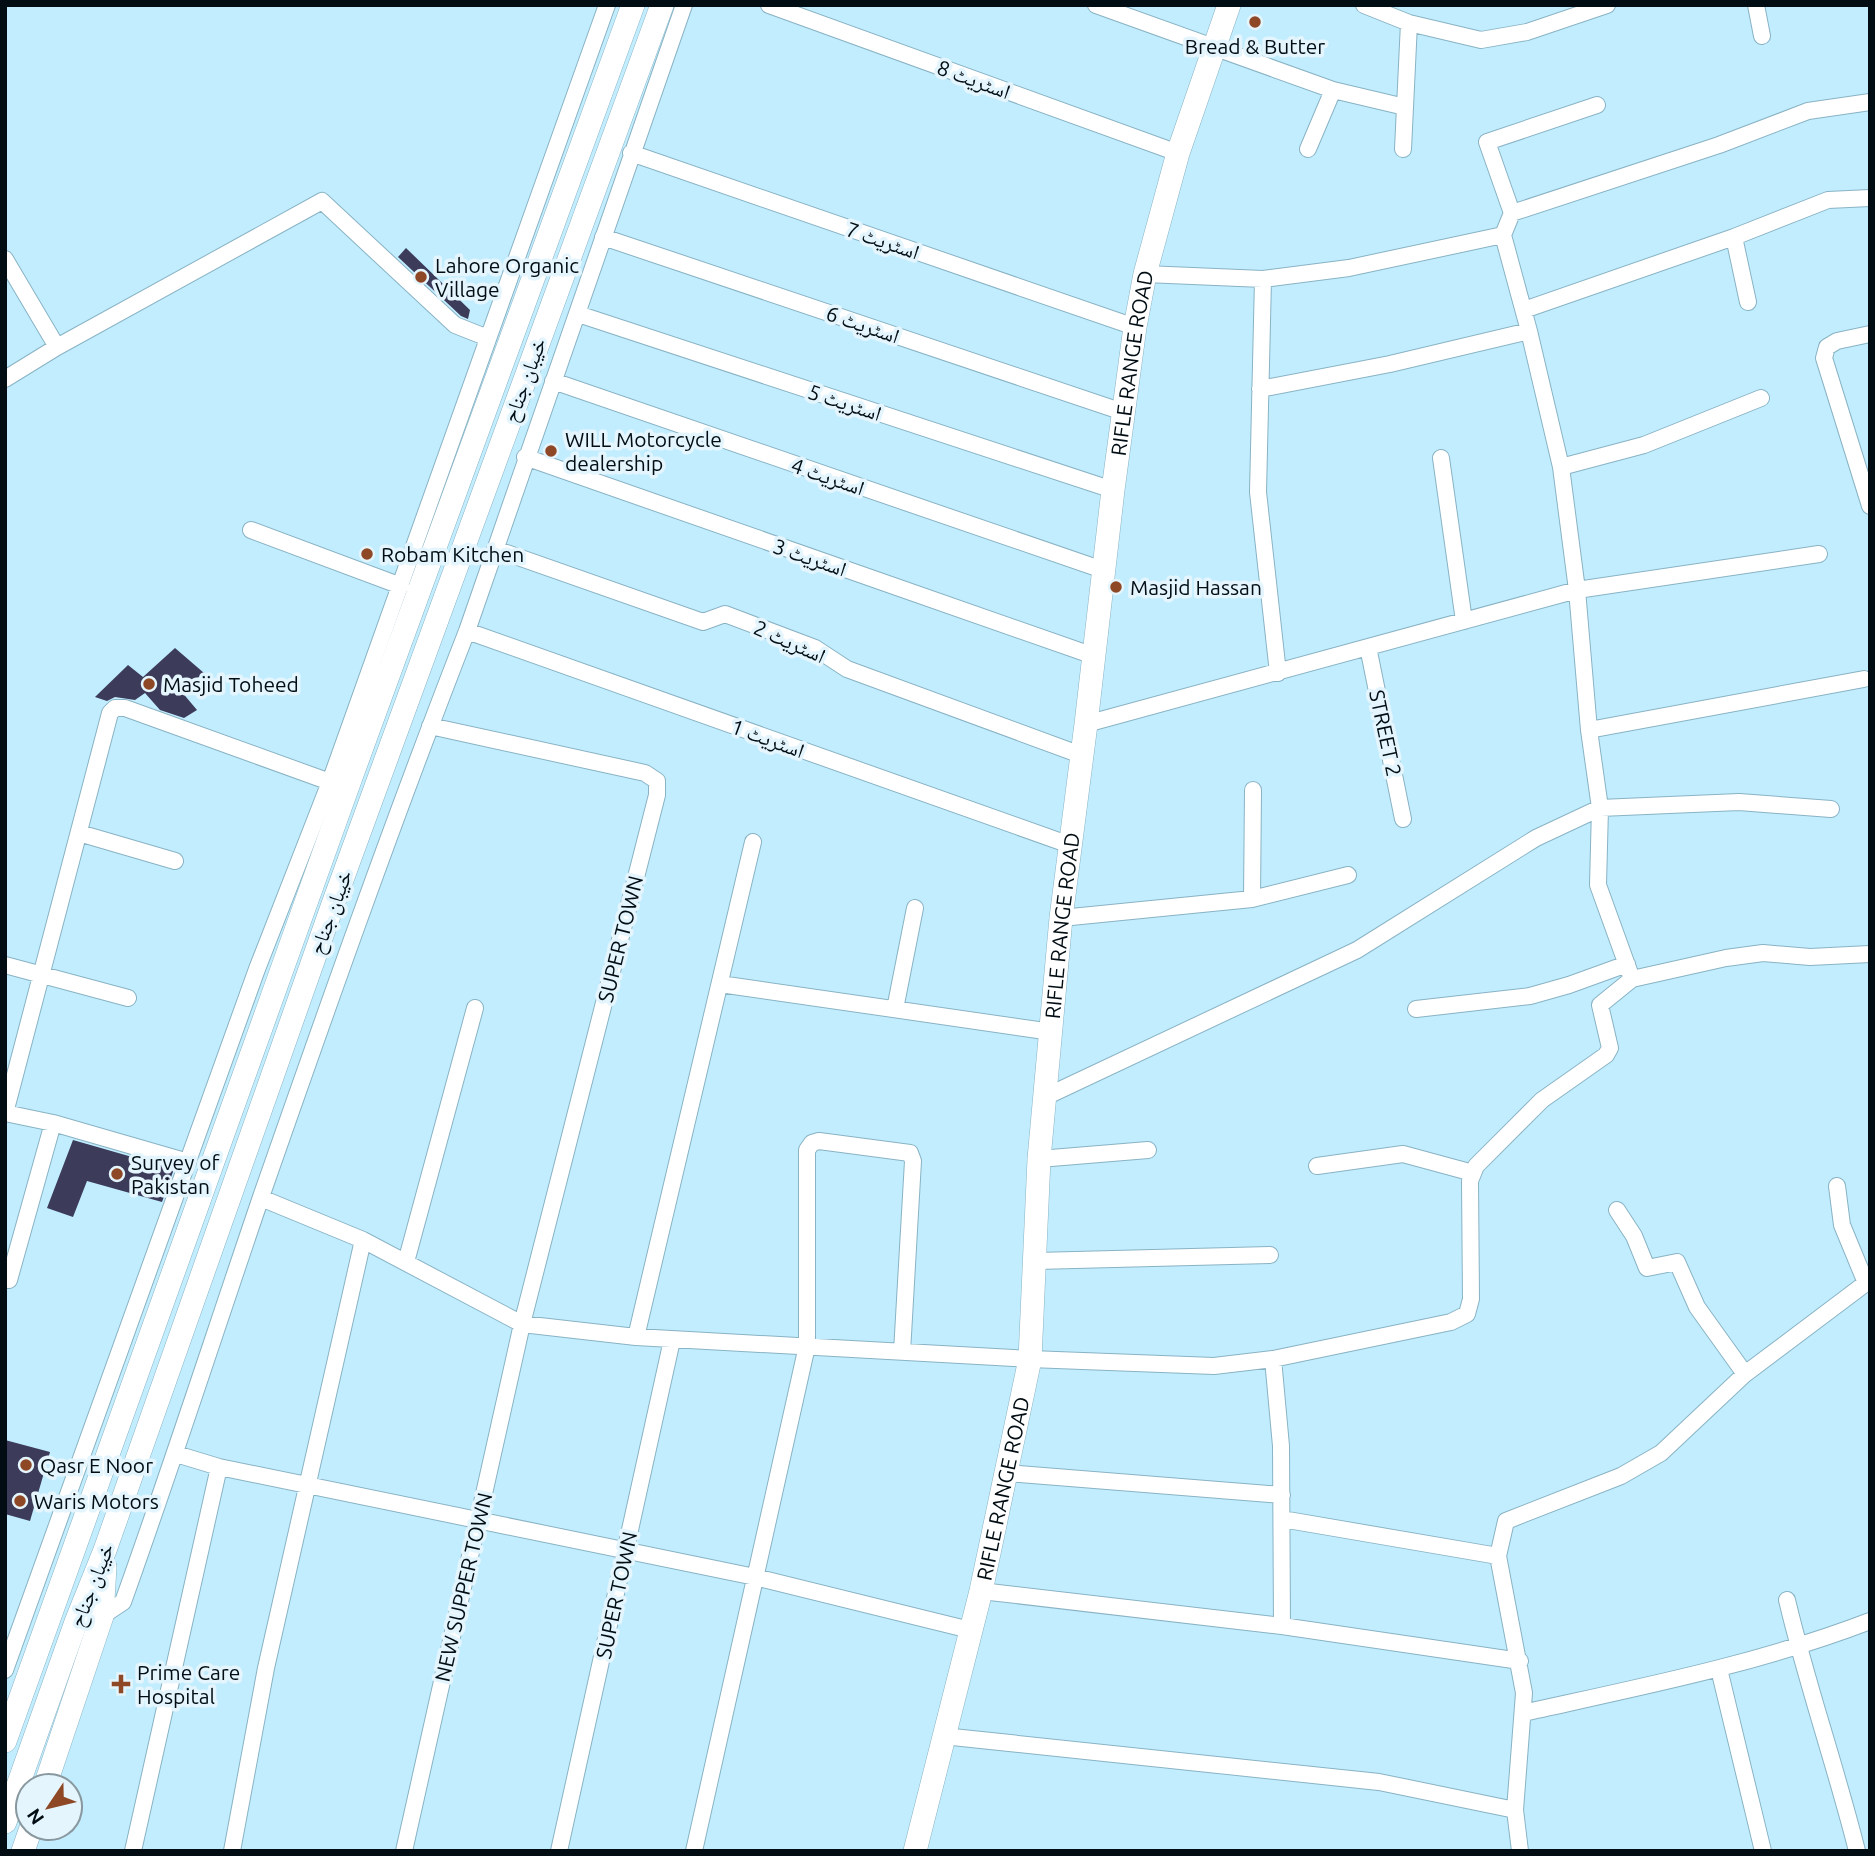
<svg xmlns="http://www.w3.org/2000/svg" width="1875" height="1856" font-family="Ubuntu,'Noto Naskh Arabic',sans-serif">
	<style>
		.building { fill: #3c3b59 }
		.lines { fill: none; stroke-linecap: round; stroke-linejoin: round }
		.street-casing { stroke: #89b3c4; stroke-width: 18 }
		.secondary-casing { stroke: #89b3c4; stroke-width: 24 }
		.street { stroke: #fff; stroke-width: 16 }
		.secondary { stroke: #fff; stroke-width: 23 }
		.poi-dot { fill: #8f4825; stroke: #e4f5fd; stroke-width: 2.5 }
		.labels { text-anchor: middle; dominant-baseline: central; stroke-width: 7; stroke-linejoin: round; paint-order: stroke }
		.poi-label { font-size: 21px; fill: #010d13; stroke: #e4f5fd; text-anchor: start }
		.street-label { font-size: 21px; fill: #010d13; stroke: #e4f5fd }
	</style>
	<rect width="100%" height="100%" fill="#c1edff"/>
	<path class="building" d="M406 248 470 310 468 319 461 316 398 257Z
		M175 648 204 673 181 691 197 710 184 718 160 710 145 693 135 700 115 697 107 701 95 697 128 665 143 677Z
		M73 1140 174 1169 162 1202 87 1181 73 1217 47 1208Z
		M5 1440 50 1452 30 1521 5 1514Z"/>
	<g class="lines">
		<defs>
			<path id="street" d="M769 5 1178 153
				M1096 5 1333 90 1405 107
				M1364 5 1409 23 1481 40 1527 32 1607 5
				M1756 5 1762 36
				M1308 149 1333 90
				M1403 149 1409 23
				M631 153 1135 327
				M1512 213 1487 142 1597 105
				M603 237 1123 412
				M1734 237 1748 302
				M5 259 57 347
				M1145 274 1263 279 1349 268 1503 235
				M1263 279 1258 492 1278 673
				M1524 310 1734 237 1828 200 1870 198
				M578 314 1113 490
				M1870 334 1837 341 1827 347 1824 358 1870 506
				M5 379 57 347 322 201 455 325 488 338
				M553 381 1103 570
				M1260 389 1390 364 1529 331
				M525 457 1094 656
				M1441 458 1464 621
				M1561 467 1644 445 1761 398
				M251 530 401 586
				M495 549 703 622 725 614 815 648 847 669 1081 755
				M467 631 1070 845
				M1368 647 1403 819
				M1086 724 1577 590 1819 554
				M1589 730 1864 679
				M79 833 175 861
				M1252 899 1253 790
				M1061 918 1252 899 1348 875
				M5 965 128 998
				M1632 979 1598 885 1600 808 1589 730 1577 590 1561 467 1529 331 1503 235 1512 213 1719 145 1808 111 1870 102
				M720 984 1052 1032
				M895 1009 915 908
				M1416 1009 1530 996 1569 985 1627 964
				M1045 1097 1357 950 1536 838 1600 808 1739 802 1831 809
				M5 1113 110 713 115 708H125L330 782
				M5 1113 53 1123 188 1162
				M1039 1159 1148 1150
				M1317 1166 1403 1154 1473 1173
				M1837 1186 1842 1225 1866 1283
				M261 1198 363 1240 522 1324 636 1337 1030 1359 1214 1366 1273 1359 1451 1322 1467 1314 1471 1299 1470 1181 1476 1166 1542 1100 1606 1055 1610 1048 1600 1005 1632 979 1726 958 1763 953 1810 957 1870 954
				M1617 1210 1634 1236 1647 1268 1677 1262 1697 1307 1745 1374
				M1036 1261 1270 1255
				M406 1262 475 1008
				M9 1280 53 1123
				M636 1337 753 842
				M1273 1359 1281 1446 1282 1626
				M176 1454 219 1467 755 1577 970 1630
				M1006 1473 1282 1495
				M1282 1519 1498 1556
				M981 1591 1282 1626 1520 1661
				M1787 1600C1807 1685 1836 1767 1857 1851
				M102 1616 123 1602C171 1468 215 1332 261 1197 327 1008 394 818 467 631L684 5
				M1719 1669 1763 1851
				M5 1670 257 969 330 782 607 5
				M1523 1713C1640 1687 1758 1664 1870 1621
				M943 1736 1379 1782 1515 1810
				M133 1851 219 1467
				M232 1851 266 1668 363 1240
				M404 1851 522 1324 657 795V781L645 773 430 726
				M559 1851 672 1340
				M694 1851 807 1346V1150L812 1143 819 1141 910 1153 913 1161 902 1352
				M1520 1851 1515 1810 1524 1693 1498 1556 1506 1521 1621 1476 1661 1453 1745 1374 1870 1280"/>
			<g id="secondary">
				<path d="M5 1741 350 780 633 5"/>
				<path d="M45 1786 102 1616 105 1567"/>
				<path d="M5 1822 76 1622 105 1550 332 907 662 5"/>
				<path d="M23 1851 31 1828"/>
				<path id="s1" d="M915 1851 981 1591 1030 1359 1039 1159 1061 918 1086 724 1113 490 1135 327 1145 274 1178 153 1229 5"/>
			</g>
		</defs>
		<use href="#street" class="street-casing"/>
		<use href="#secondary" class="secondary-casing"/>
		<use href="#street" class="street"/>
		<use href="#secondary" class="secondary"/>
	</g>
	<g class="poi-dot">
		<circle cx="1255" cy="22" r="7"/>
		<circle cx="421" cy="277" r="7"/>
		<circle cx="551" cy="451" r="7"/>
		<circle cx="367" cy="554" r="7"/>
		<circle cx="1116" cy="587" r="7"/>
		<circle cx="149" cy="684" r="7"/>
		<circle cx="117" cy="1174" r="7"/>
		<circle cx="26" cy="1465" r="7"/>
		<circle cx="20" cy="1501" r="7"/>
		<path d="M117.5 1673.5h7v7h7v7h-7v7h-7v-7h-7v-7h7z"/>
	</g>
	<g class="labels">
		<g class="poi-label">
			<text x="1255" y="46" text-anchor="middle">Bread &amp; Butter</text>
			<text x="435" y="265">Lahore Organic<tspan x="435" dy="24">Village</tspan></text>
			<text x="565" y="439">WILL Motorcycle<tspan x="565" dy="24">dealership</tspan></text>
			<text x="381" y="554">Robam Kitchen</text>
			<text x="1130" y="587">Masjid Hassan</text>
			<text x="163" y="684">Masjid Toheed</text>
			<text x="131" y="1162">Survey of<tspan x="131" dy="24">Pakistan</tspan></text>
			<text x="40" y="1465">Qasr E Noor</text>
			<text x="34" y="1501">Waris Motors</text>
			<text x="137" y="1672">Prime Care<tspan x="137" dy="24">Hospital</tspan></text>
		</g>
		<g class="street-label">
			<text transform="translate(974 79) rotate(20)">اسٹریٹ 8</text>
			<text transform="translate(883 240) rotate(19)">اسٹریٹ 7</text>
			<text transform="translate(863 324) rotate(19)">اسٹریٹ 6</text>
			<text stroke="none"><textPath href="#s1" startOffset="1507">RIFLE RANGE ROAD</textPath></text>
			<text transform="translate(524 380) rotate(-70)">خیبان جناح</text>
			<text transform="translate(845 402) rotate(18)">اسٹریٹ 5</text>
			<text transform="translate(828 476) rotate(19)">اسٹریٹ 4</text>
			<text transform="translate(810 557) rotate(19)">اسٹریٹ 3</text>
			<text transform="translate(790 641) rotate(24)">اسٹریٹ 2</text>
			<text transform="translate(1386 733) rotate(78)">STREET 2</text>
			<text transform="translate(768 738) rotate(20)">اسٹریٹ 1</text>
			<text transform="translate(330 912) rotate(-70)">خیبان جناح</text>
			<text stroke="none"><textPath href="#s1" startOffset="940">RIFLE RANGE ROAD</textPath></text>
			<text transform="translate(620 939) rotate(-76)">SUPER TOWN</text>
			<text stroke="none"><textPath href="#s1" startOffset="373">RIFLE RANGE ROAD</textPath></text>
			<text transform="translate(91 1585) rotate(-69)">خیبان جناح</text>
			<text transform="translate(463 1587) rotate(-77)">NEW SUPPER TOWN</text>
			<text transform="translate(616 1595) rotate(-78)">SUPER TOWN</text>
		</g>
	</g>
	<rect width="1875" height="1856" fill="none" stroke="#010d13" stroke-width="14"/>
	<g transform="translate(49 1807) rotate(235)"><circle r="33" fill="#e4f5fd" stroke="#89989f" stroke-width="2"/>
	<path d="M0-5L12 26L0 18L-12 26Z" fill="#8f4825"/>
	<text y="-10" font-size="19" font-weight="bold" text-anchor="middle" fill="#010d13">N</text>
	</g>
</svg>
